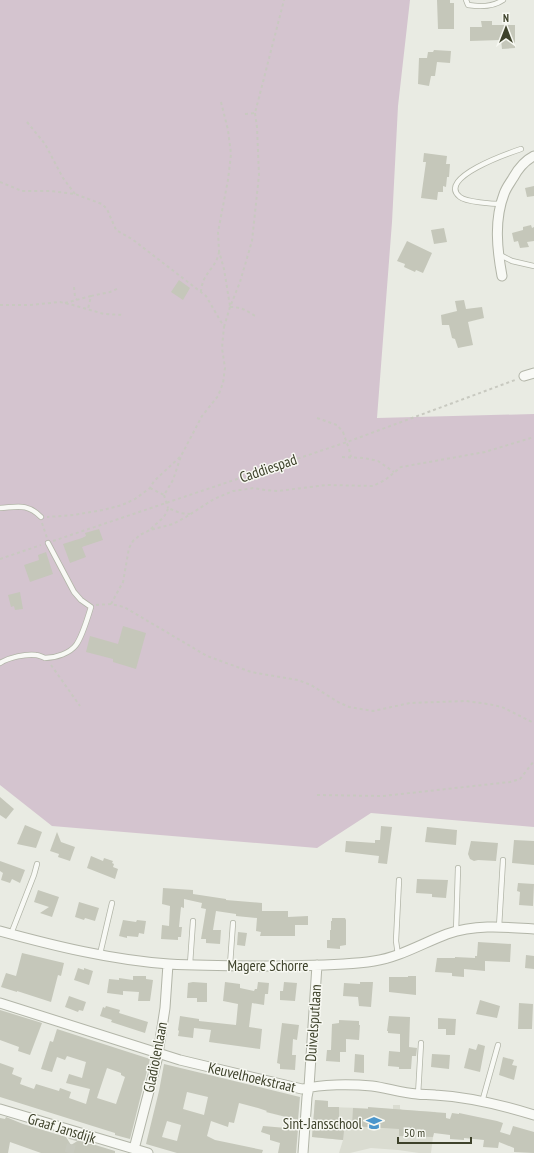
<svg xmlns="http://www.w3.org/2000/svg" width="534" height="1153" font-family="'PT Sans Narrow',sans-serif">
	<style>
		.built { fill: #dadcd1 }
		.green { fill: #d4c4cf }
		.building { fill: #c5c7ba; fill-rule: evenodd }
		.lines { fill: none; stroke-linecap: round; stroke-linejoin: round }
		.street-tunnel { stroke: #c7c9be; stroke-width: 9; stroke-dasharray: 9 4.5; stroke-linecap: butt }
		.lane-casing { stroke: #b2b5a8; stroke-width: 6 }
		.street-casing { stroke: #b2b5a8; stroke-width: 11 }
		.path { stroke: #c8c9c0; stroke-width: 2; stroke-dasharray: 3 3; stroke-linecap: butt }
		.lane { stroke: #f8f9f5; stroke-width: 4.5 }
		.street { stroke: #f8f9f5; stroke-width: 9 }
		.path-bridge { stroke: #c8c9c0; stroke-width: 2; stroke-dasharray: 3 3; stroke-linecap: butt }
		.labels { text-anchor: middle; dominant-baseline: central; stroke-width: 3; stroke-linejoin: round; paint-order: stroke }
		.street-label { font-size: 15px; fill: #3e422b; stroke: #f7f8f2 }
		.poi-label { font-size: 15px; fill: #3e422b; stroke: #f7f8f2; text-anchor: end }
	</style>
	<rect width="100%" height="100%" fill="#e9ebe3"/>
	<path class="built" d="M315 1100 328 1101V1107L393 1109V1105H400V1109L402 1110 436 1112 431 1153H419L398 1150 371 1148 350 1153H339L343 1140 312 1137Z"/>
	<path class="green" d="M0 0H410L398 106 392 222 377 418 534 414V827L371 813 317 848 52 826 0 785Z"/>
	<path class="building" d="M437 0H450V3H454V29H438Z
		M481 21H492V25H515V48L502 49 501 40 470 41V27H482Z
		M434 50 451 51 450 63 437 62 435 76H431L429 86 418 84 419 58H427L428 52H433Z
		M424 153 447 156 446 164H450L449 177H447L446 187 443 186V192H438L437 200 421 198 426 162H423Z
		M534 186V196L527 197 525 188Z
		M531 225 532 228 534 227V241L527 242 529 247 520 248 518 241 514 242 512 233 523 230V227Z
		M444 228 447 242 434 244 431 230Z
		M407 241 432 253 423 273 416 270 415 272 404 267 405 264 397 261Z
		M179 280 190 288 183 300 171 292Z
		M464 300 466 309 482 307 484 318 468 322 473 345 458 348 455 339 452 338 449 325H442L441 315 457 311 455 301Z
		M99 529 103 540 82 547 86 557 70 563 63 544 82 538 86 536 85 533Z
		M46 552 53 574 30 582 24 565 39 560 38 555Z
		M20 592 23 609 15 610 14 606 11 607 8 595Z
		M123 626 146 633 136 669 113 662V659L86 652 90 636 118 644Z
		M0 797 14 809 6 819 0 815Z
		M25 825 42 832 36 848 17 844Z
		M381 826 392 827 387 864 378 863 379 856 345 852 346 841 375 843V840H380Z
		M427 827 457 830 456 845 425 842Z
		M57 832 61 842 75 847 70 861 58 857 59 854 50 851Z
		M514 840 534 841V865L512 863Z
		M471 841 498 843 496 861 478 860 474 861 470 859 468 854Z
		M91 856 103 861 104 858 113 861 112 863 114 864 113 867 118 869 115 879 87 868Z
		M0 861 25 870 20 883 12 879 10 883 1 880 3 873 0 871Z
		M417 879 448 880 446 898 432 897V894L416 893Z
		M518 883 534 884 533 906 519 905 520 892 517 891Z
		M163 888 193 890V894L226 899V900L262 903V911H288V917L308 916V925H295V936H260L261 932 256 931 257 918 236 916V914L216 911 213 930H221L220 944 206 943V939H201L206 909 201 908 202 903 184 899V908L181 907 179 927H182L181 937H178V940L161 939 162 925 169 926 170 906 162 904Z
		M38 890 59 897 52 917 40 913 49 907 34 902Z
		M79 902 99 908 95 921 85 918 84 920 75 917Z
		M332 918H345L346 920V945L340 946V949L327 948V940H330V930H331V921H332Z
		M123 920 136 922 137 920 146 921 144 934 139 933 138 937 127 936V938L119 936Z
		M238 932 247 933 245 946 237 945Z
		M478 942 511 944 510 962 485 961V971L464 969V977L452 976V973L435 972 437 958H455V957L475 958V956H477Z
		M22 953 64 963 61 976 58 975 51 1002 17 991V992L1 987 6 973 16 976Z
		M526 955 534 956V969L525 968Z
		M78 968 84 970V968L93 971 89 985 74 980Z
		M133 976H146V979L153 980 150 1001H138L139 992 123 991V995L107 993 109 979 119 980V978L133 980Z
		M408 976H416V995L389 992V977H408Z
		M193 982 207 983V1002H197V998H187L188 983Z
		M225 982 240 984V988L254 991 255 989H257L258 982 269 983 268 994H265L264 1005 252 1003 249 1027 262 1029 260 1049 209 1042 211 1030 194 1028 193 1038 178 1036 179 1031 178 1030 180 1016 199 1019V1021L236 1025 238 1004 223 1001Z
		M284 982 297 983 295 1001 280 1000V991H283Z
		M360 982H373L371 1007 359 1006 358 997 343 996 344 983 360 984Z
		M69 996 86 1002 83 1011 79 1010 78 1012 65 1007Z
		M480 1000 500 1006 497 1018 476 1014Z
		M519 1003 533 1004 532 1029H518Z
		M106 1006 120 1010 119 1013 148 1022 145 1033 111 1022 112 1020 100 1016 103 1007 105 1008Z
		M0 1010 42 1023 30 1055 18 1051 19 1047 0 1040Z
		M389 1016 410 1017 409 1047 417 1048 416 1056H412L411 1069H399V1067L388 1066 389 1051 400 1052V1034L388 1033V1031H387Z
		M438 1018 456 1019 455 1035H446V1029H438Z
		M339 1020 359 1021V1025H360L359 1040 346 1039V1052H340V1062L326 1061 327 1050H331L332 1024 339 1023Z
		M282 1023 299 1025 297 1040 293 1039 292 1055H296L295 1070 280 1069V1064L277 1063Z
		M57 1029 150 1059 130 1139 115 1135V1133L0 1097V1063L14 1068 12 1074 22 1078 20 1084 34 1089 36 1084 59 1091 60 1088 71 1092 69 1098 86 1104 90 1089 66 1083 69 1074 82 1078 86 1062 67 1056 65 1060 57 1057 52 1072 41 1069 50 1041 53 1042ZM107 1068 121 1073V1075L125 1077 116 1104 97 1098Z
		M478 1044 485 1046 480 1072 464 1068 469 1048 476 1050Z
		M355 1054 364 1055V1073L354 1072Z
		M432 1054 450 1055 449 1069 431 1067Z
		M503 1057 514 1060 512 1065 517 1066 514 1080 499 1075Z
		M164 1064 300 1097 298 1120 266 1112 267 1111 258 1108 239 1103 234 1123 229 1122 228 1127 211 1121 207 1136 215 1140 263 1150 262 1153H177L146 1144 159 1091ZM187 1092 208 1097 204 1115 183 1109ZM167 1121 181 1125 177 1141 162 1137Z
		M315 1100 328 1101V1107H339V1121L345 1122 343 1140 312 1137Z
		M368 1107 446 1113V1118L450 1119 452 1113 459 1114V1113L497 1121 503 1123 500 1132 510 1135 513 1126 534 1132V1153L514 1152V1148L499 1142 498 1148 483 1147 484 1140 464 1138V1140L450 1139V1135L434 1133 433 1137 399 1136V1129L352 1126 353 1108 368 1109Z
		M6 1117 23 1124 66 1137 71 1145 79 1140 115 1151V1153H41L10 1142 8 1153H0V1118L5 1119Z
		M263 1126 298 1129 296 1153H278L280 1143 270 1140V1135L261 1132Z"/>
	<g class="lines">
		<path class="street-tunnel" d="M69 1153 75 1132"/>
		<defs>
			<path id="lane" d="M466 0 468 5C480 7 493 7 503 0
				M502 204C493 204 466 202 460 197 436 178 509 153 521 149
				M500 255 512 261 534 266
				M0 508C18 507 27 503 41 517
				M0 663C10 657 25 654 36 655 39 655 42 657 45 658 56 658 70 653 76 645 82 637 88 617 91 607L81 600 74 592 48 543
				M499 927 503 860
				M456 932 458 868
				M11 934 34 875 37 864
				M100 954 112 903
				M398 955 396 941 399 880
				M190 964 193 921
				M230 965 233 923
				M418 1095 421 1043
				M482 1102 498 1045"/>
			<path id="street" d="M502 276C497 249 494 220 504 194 506 188 510 183 513 178 518 169 524 161 534 156
				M524 376 534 373
				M0 931C55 946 112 960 169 964 205 966 241 966 277 966 310 965 342 966 374 961 400 957 423 943 447 934 476 924 505 927 534 929
				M0 1003 180 1060 302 1089C322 1084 351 1084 372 1086 387 1088 402 1093 417 1094 423 1095 429 1094 435 1095 469 1097 502 1105 534 1115
				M0 1109 148 1153
				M134 1149 157 1060 165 1008 168 964
				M303 1153 307 1097 309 1087 317 965"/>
		</defs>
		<use href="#lane" class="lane-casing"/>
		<use href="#street" class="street-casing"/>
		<path class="path" d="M221 102 228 130 231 154 228 180 218 232 219 251 224 269 230 306
			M245 114 255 113 284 0
			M27 122 45 144 63 178 75 194
			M0 182 22 191H51L75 194 102 204 107 209 116 230 132 239 206 296 224 327 222 348 225 368 223 383 218 396 202 416 181 456 154 481 150 488 135 499 122 505 103 510 74 515 47 517
			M74 287 75 297 77 300
			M201 292C201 289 202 285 203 282 207 271 217 265 219 252
			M91 296 110 292 119 288
			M65 303 91 296 88 309
			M0 305H30L60 302 73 305 104 314 124 315
			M230 307C241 307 246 310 255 316
			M224 327 230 307 240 282 252 241 259 175 257 127 255 113
			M317 418 337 425 343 432
			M349 449 351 457
			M342 457 364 458 378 461 394 472
			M150 488 164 495 173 480 181 456
			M42 523 47 538
			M151 529C157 522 166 518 168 508L180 513 190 514
			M53 541 347 442 515 380
			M0 559 41 545
			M111 604 123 582 129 548 133 541 140 535 150 530 173 524 186 517 214 499 233 491 254 488 265 490 278 491 326 485 373 486 385 480 401 467 485 452 534 437
			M96 605 111 604 124 607 207 656 251 672 298 680 311 685 338 702 349 707 373 711 410 703 466 701 488 704 502 707 534 723
			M51 665 80 706
			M317 795 383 796 510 782 520 779 534 761"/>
		<use href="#lane" class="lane"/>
		<use href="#street" class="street"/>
		<path class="path-bridge" d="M343 432 349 449
			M164 495 168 508"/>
	</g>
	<defs>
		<symbol id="school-bare" viewBox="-9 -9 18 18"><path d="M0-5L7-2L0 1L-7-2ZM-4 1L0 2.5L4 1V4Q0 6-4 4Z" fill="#4b96cc" stroke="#f7f8f2" stroke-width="2.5" paint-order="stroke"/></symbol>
	</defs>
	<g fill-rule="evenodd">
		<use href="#school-bare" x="363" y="1112" width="22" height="22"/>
	</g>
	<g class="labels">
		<g class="street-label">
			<text transform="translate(268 468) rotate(-19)">Caddiespad</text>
			<text x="268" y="965">Magere Schorre</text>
			<text transform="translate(313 1023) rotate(-86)">Duivelsputlaan</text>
			<text transform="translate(155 1057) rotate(-79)">Gladiolenlaan</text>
			<text transform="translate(252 1077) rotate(13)">Keuvelhoekstraat</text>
			<text transform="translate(62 1128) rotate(17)">Graaf Jansdijk</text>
		</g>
		<g class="poi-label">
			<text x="362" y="1123">Sint-Jansschool</text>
		</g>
	</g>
	<g transform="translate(506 28)" stroke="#f7f8f2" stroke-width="3" paint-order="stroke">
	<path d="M0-3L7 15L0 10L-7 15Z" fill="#3e422b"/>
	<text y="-6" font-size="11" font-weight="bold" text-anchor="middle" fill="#3e422b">N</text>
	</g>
	<path d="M398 1137v6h73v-6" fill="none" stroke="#3e422b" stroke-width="2"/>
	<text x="404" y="1137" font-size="12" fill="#3e422b" stroke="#f7f8f2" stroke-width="3" paint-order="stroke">50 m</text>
</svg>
